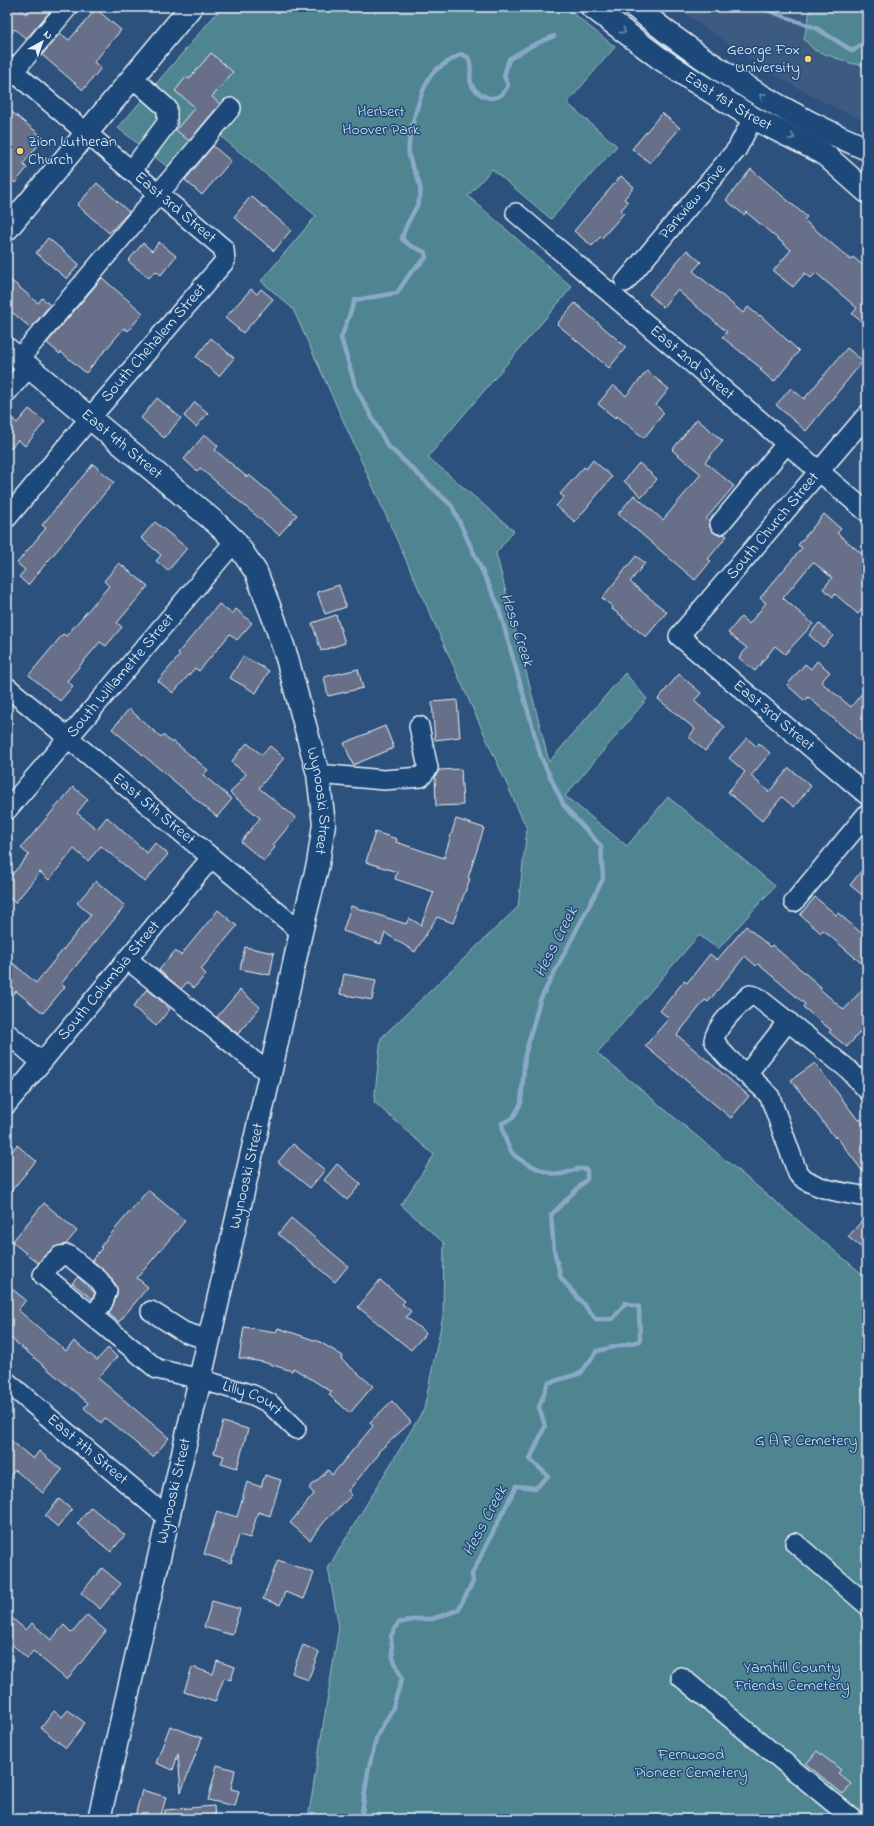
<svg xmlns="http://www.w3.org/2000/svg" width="874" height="1826" font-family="'Indie Flower',sans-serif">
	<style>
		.built { fill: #3e5a81 }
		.green { fill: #508491; stroke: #9cbac4 }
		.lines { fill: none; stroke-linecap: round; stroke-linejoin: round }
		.stream { stroke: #89a9c6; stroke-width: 4.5 }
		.building { fill: #676f89; stroke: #e8f1f8 }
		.minor-casing { stroke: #e8f1f8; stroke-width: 22 }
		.major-casing { stroke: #e8f1f8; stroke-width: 25 }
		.minor { stroke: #1f4a7a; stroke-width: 19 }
		.major { stroke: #1f4a7a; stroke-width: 22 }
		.oneway { stroke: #6f8dac }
		.poi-dot { fill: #ffd166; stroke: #1f4a7a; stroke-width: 1.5 }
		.labels { text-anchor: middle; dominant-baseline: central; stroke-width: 3; stroke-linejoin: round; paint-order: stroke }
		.poi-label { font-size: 16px; fill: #e8f1f8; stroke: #1f4a7a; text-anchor: end }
		.street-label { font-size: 16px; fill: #e8f1f8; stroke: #1f4a7a }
		.park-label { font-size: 16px; fill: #d1e1e9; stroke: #1f4a7a }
		.water-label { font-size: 17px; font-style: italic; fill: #d0dfec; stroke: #1f4a7a }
	</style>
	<rect width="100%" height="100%" fill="#2d517d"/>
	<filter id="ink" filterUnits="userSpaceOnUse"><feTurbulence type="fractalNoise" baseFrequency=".025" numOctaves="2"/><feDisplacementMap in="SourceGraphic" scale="8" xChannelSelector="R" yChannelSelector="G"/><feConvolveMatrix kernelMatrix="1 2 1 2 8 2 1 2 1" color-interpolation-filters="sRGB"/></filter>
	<g filter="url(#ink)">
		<path class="built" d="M675 7H867V122L817 99 770 72Z"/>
		<path class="green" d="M222 7H565L615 47 567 103 617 146 551 219 492 169 468 196 572 287 428 457 514 531 496 553 549 762 625 673 647 699 565 796 627 846 668 797 775 886 718 949 699 935 597 1053 867 1278V1819H308L339 1627 328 1568 424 1409 443 1316 444 1243 401 1205 434 1155 374 1102 381 1038 518 907 527 829 293 309 261 281 316 216 211 128 174 172 118 128Z
			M811 7H867V66L850 63 814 50 804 39Z"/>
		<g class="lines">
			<path class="stream" d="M758 7 816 28 853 51 867 40
				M361 1819 368 1771 377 1736 392 1710 402 1678 393 1658 391 1636 398 1623 418 1619H432L458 1610 473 1582 472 1574 516 1486 536 1488 548 1476 530 1459 545 1426 539 1407 548 1383 581 1373 597 1351 640 1341 639 1307 625 1303 613 1319H596L561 1278 554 1250 551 1215 587 1179V1170C577 1166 570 1173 560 1174 550 1176 522 1162 514 1155 507 1147 503 1133 502 1123L513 1118 521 1103 525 1055 540 1000 603 879 601 846 564 806 541 757 498 605 452 506 387 445 356 388 341 338 355 300 397 293 411 272 426 258 425 252 409 245 402 239C405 222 417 211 420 197 423 183 412 169 409 156 406 138 421 90 431 75 438 66 452 60 461 54L468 57C476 73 462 81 480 94 485 97 487 98 492 98 501 97 504 93 508 85L504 76 509 59 531 46 554 36"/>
		</g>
		<path class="building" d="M7 7H18L26 14 31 7H54L26 39 15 29 7 38Z
			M96 9 121 30 94 62 101 68 83 90 42 55 60 33 69 40Z
			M211 53 233 72 212 97 220 104 189 141 176 130 195 107 175 91 186 77 189 79Z
			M7 108 44 138 23 164 27 168 15 183 7 176Z
			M662 113 680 128 650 163 632 149Z
			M213 146 231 161 202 195 185 180Z
			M751 169 807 217 804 220 851 260 853 257 867 269V326L852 314 857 308 816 273 811 278 805 273 793 287 773 271 791 250 746 212 744 215 726 200Z
			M621 176 634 187 624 199 628 202 621 210 624 213 602 238 600 237 592 246 574 231Z
			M97 183 129 212 109 233 77 205Z
			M251 196 291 230 274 251 234 217Z
			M48 238 79 264 67 279 36 253Z
			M159 242 176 256 161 275 156 271 149 278 128 261 143 243 152 251Z
			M687 250 701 262 693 271 743 313 748 307 759 316 760 315 799 351 774 382 760 370 762 369 722 337 727 332 677 290 663 307 649 294Z
			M7 277 38 303 42 298 50 305 31 328 7 308Z
			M102 278 143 313 128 331 124 328 86 373 61 352 60 354 47 343Z
			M251 289 257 294 261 289 273 299 243 333 225 318Z
			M575 303 626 347 609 368 557 324Z
			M211 338 234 358 219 376 196 357Z
			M847 348 863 361 806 431 776 405 791 388 804 399Z
			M647 371 669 389 656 405 664 413 644 438 617 416 615 418 598 404 613 385 626 396Z
			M157 398 181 418 164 438 141 418Z
			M195 402 208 413 196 427 184 416Z
			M29 409 45 422 25 446 18 440 7 452V426L13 419 17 423Z
			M697 419 723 441 705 462 734 486 706 519 709 521 710 527 713 532 719 535 724 534 727 536 708 559 711 561 695 580 618 514 634 495 663 520 701 474 672 450Z
			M205 434 218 446 215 450 247 477 249 475 297 515 279 535 200 468 197 471 184 459Z
			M593 460 612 477 575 522 556 506 564 497 560 494 584 467 586 469Z
			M639 463 657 479 642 497 624 481Z
			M93 464 114 482 28 585 19 577 25 570 17 563 46 528 42 525Z
			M824 514 841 529 837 533 867 558V603L858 614 835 594 833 597 823 589 832 578 813 562 783 598 813 624 785 654 775 646 755 671 739 658 747 648 728 633 741 617 749 624 766 603 760 598 802 548 798 545Z
			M155 522 187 548 168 571 156 561 161 555 141 538Z
			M636 556 645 563 630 582 667 612 646 637 622 618 623 617 612 609 613 607 602 598Z
			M119 563 148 586 117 623 122 627 106 646 100 642 67 681 73 686 60 701 29 675 63 634 66 636 109 586 104 581Z
			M339 585 346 607 325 614 317 592Z
			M219 604 232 614 236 609 252 623 237 640 230 634 199 671 195 668 173 693 158 681 180 655 178 653Z
			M336 615 345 643 321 651 312 623Z
			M819 623 833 636 823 647 809 635Z
			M243 656 269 671 256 693 230 678Z
			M817 661 830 672 821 682 851 707 867 687V715L862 722 867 726V747L808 697 805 701 787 685 805 664 811 669Z
			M358 669 363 688 328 696 324 677Z
			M679 674 701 693 694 701 725 727 705 751 689 737 695 729 658 699Z
			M457 700 460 737 435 740 432 702Z
			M129 709 161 737 163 735 172 743 173 741 208 770 203 775 232 799 217 817 112 729Z
			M385 726 394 748 353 765 344 743Z
			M747 738 757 747 759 743 770 753 751 776 769 792 789 768 811 786 794 807 782 797 762 821 728 792 745 772 729 758Z
			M247 743 262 755 270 746 284 758 259 788 296 818 273 845 275 847 264 861 241 842 260 818 230 793 246 774 231 762Z
			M461 769 463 805 436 806 435 777 439 770Z
			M73 787 88 799 77 813 97 829 107 817 147 853 155 843 168 854 145 882 101 846 88 861 74 849 49 880 40 872 15 903 7 896V880L29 855 21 848Z
			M456 819 484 828 468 878 470 879 453 923 437 917 415 952 385 933 381 944 343 931 351 906 406 924 409 918 421 925 434 892 395 879 397 872 366 862 375 832 397 839 396 842 444 858Z
			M867 864V899L850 885Z
			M96 881 125 906 61 984 65 987 43 1013 16 991 14 994 7 988V958L36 983 91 915 77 903Z
			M815 897 836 915 838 913 867 938V968L823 930 821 933 800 915Z
			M218 910 237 926 201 969 206 974 194 988 187 982 181 989 159 970 175 951 181 955Z
			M746 926 770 947 772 945 799 968 821 987 820 989 844 1010 867 984V1024L847 1047 829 1032 831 1030 803 1007 805 1004 758 964 756 966 745 956 708 1002 705 1000 677 1035 749 1096 731 1118 645 1046 669 1018 660 1011 684 981 687 983 710 954 717 960Z
			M245 947 274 953 270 975 240 969Z
			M344 974 376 980 372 1000 340 994Z
			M147 989 170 1009 156 1026 133 1007Z
			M240 990 260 1007 238 1034 217 1017Z
			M815 1063 858 1120 860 1119 867 1128V1177L836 1136 835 1138 791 1080Z
			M293 1144 325 1170 310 1188 278 1162Z
			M17 1145 36 1161 7 1196V1157Z
			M337 1164 361 1184 347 1200 324 1180Z
			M148 1190 185 1221 137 1278 148 1287 119 1322 109 1314 117 1295 116 1285 106 1272 92 1260 102 1248 100 1247Z
			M44 1203 77 1231 66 1244 53 1248 38 1263 12 1242Z
			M867 1215V1252L848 1237Z
			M291 1218 348 1266 335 1282 278 1234Z
			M78 1277 95 1293 92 1299 72 1283Z
			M380 1280 405 1301 402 1304 411 1311 406 1317 426 1333 411 1350 358 1307Z
			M7 1285 26 1300 18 1310 66 1351 74 1341 97 1360 108 1348 117 1357 98 1378 169 1438 153 1457 105 1418 101 1423 84 1408 88 1403 7 1335Z
			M244 1327 276 1332 278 1328 320 1342 343 1356 341 1359 373 1386 350 1413 329 1395 332 1392 293 1368 292 1371 263 1362 239 1358Z
			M392 1401 411 1422 378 1452 379 1454 348 1491 352 1495 325 1521 310 1540 290 1523 314 1494 309 1488 328 1470 332 1475 373 1426 370 1422Z
			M223 1422 248 1429 237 1468 221 1463 224 1456 214 1453Z
			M7 1437 33 1459 39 1451 62 1470 43 1493 15 1470 7 1479Z
			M265 1475 281 1480 270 1516 258 1512 250 1538 239 1535 231 1563 204 1554 217 1511 237 1517 247 1482 261 1487Z
			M59 1499 72 1510 58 1527 45 1516Z
			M91 1507 125 1535 111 1552 77 1524Z
			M278 1560 314 1573 304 1599 285 1592 280 1605 263 1599Z
			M102 1568 121 1584 100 1609 81 1593Z
			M212 1601 240 1609 232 1635 204 1627Z
			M7 1614 26 1630 32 1623 51 1640 64 1625 72 1633 87 1615 106 1631 67 1680 33 1651 27 1658 7 1640Z
			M303 1645 319 1652 308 1680 292 1673Z
			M217 1661 235 1667 231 1680 224 1678 215 1702 184 1692 192 1667 213 1674Z
			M68 1710 85 1723 66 1748 41 1728 54 1711 62 1717Z
			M170 1726 202 1738 181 1792 178 1754 173 1770 156 1763Z
			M817 1751 841 1770 838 1773 851 1784 843 1794 806 1764Z
			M217 1765 235 1770 231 1789 239 1791 235 1806 208 1800Z
			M142 1790 166 1797 160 1819H148L135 1816Z
			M214 1806 215 1819H165V1810Z"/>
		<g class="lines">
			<defs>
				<g id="minor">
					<path id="s1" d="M7 66 224 249 225 261 90 418 7 518"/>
					<path d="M7 79 68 7"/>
					<path d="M132 170 167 123V108L133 78"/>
					<path id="s2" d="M516 213 867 512"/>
					<path id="s3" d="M625 282 737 149 753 118"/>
					<path d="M19 359 231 108"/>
					<path d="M7 392 29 367"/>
					<path id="s4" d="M867 415 679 636 867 795"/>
					<path d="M720 524 786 444"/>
					<path id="s5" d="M7 687 301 932"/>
					<path d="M318 774 384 780 421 777 428 768 419 726"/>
					<path id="s6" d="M7 810 235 541"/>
					<path d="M794 902 867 814"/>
					<path d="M127 959 270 1074"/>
					<path d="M7 1033 41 1062"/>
					<path d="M747 1074 788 1021"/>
					<path d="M867 1090 849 1070 757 997 750 995C739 1004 716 1026 714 1040 727 1064 754 1076 770 1097L798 1174C817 1191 843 1192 867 1197"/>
					<path id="s7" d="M7 1104 211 858"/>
					<path d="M151 1311 184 1332 209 1340"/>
					<path id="s8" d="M94 1317 103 1302 107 1291 99 1280 68 1255 60 1256 50 1265 43 1275 157 1369 200 1379 253 1395 269 1403 296 1429"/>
					<path id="s9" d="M7 1382 168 1518"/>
					<path d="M795 1543 867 1605"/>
					<path d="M681 1677 853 1819"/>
				</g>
				<g id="major">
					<path id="s10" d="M592 7 658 57 694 81 753 118 823 153 867 192"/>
					<path d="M635 7C706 65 783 114 867 149"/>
					<path d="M7 229 191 7"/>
					<path id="s11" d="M7 349 216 523 235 541 256 572 274 619 287 658 318 774 324 824 318 864 301 932 270 1074 99 1819"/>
				</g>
			</defs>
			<use href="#minor" class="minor-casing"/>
			<use href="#major" class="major-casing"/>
			<use href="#minor" class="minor"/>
			<use href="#major" class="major"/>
		</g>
		<defs><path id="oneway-chevron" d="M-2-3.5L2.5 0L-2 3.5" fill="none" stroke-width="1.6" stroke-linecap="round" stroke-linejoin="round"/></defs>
		<g class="oneway">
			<use href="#oneway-chevron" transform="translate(623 31) rotate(37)"/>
			<use href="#oneway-chevron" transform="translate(762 96) rotate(-148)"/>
			<use href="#oneway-chevron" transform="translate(792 137) rotate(27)"/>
		</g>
	</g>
	<g class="poi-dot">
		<circle cx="808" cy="59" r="4"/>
		<circle cx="20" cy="151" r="4"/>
	</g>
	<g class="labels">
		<g class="poi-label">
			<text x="800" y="50">George Fox<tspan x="800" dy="18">University</tspan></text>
			<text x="28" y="142" text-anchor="start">Zion Lutheran<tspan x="28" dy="18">Church</tspan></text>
		</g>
		<g class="street-label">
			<text stroke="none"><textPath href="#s10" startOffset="166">East 1st Street</textPath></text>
			<text stroke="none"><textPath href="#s3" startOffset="105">Parkview Drive</textPath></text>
			<text stroke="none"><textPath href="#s1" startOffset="220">East 3rd Street</textPath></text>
			<text transform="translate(154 343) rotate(-49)">South Chehalem Street</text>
			<text stroke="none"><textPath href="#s2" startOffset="231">East 2nd Street</textPath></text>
			<text stroke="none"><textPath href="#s11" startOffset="149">East 4th Street</textPath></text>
			<text transform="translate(773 526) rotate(-50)">South Church Street</text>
			<text stroke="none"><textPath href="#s6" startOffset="176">South Willamette Street</textPath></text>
			<text stroke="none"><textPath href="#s4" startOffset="414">East 3rd Street</textPath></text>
			<text stroke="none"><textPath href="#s11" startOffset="574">Wynooski Street</textPath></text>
			<text stroke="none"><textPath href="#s5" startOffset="191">East 5th Street</textPath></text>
			<text stroke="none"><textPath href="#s7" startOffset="160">South Columbia Street</textPath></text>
			<text transform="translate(247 1176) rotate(-77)">Wynooski Street</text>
			<text stroke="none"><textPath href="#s8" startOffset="364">Lilly Court</textPath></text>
			<text stroke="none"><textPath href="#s9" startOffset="105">East 7th Street</textPath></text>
			<text transform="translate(174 1491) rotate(-77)">Wynooski Street</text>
		</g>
		<g class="park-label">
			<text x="381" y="112">Herbert<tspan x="381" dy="18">Hoover Park</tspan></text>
			<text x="806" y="1441">G A R Cemetery</text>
			<text x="792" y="1668">Yamhill County<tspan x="792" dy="18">Friends Cemetery</tspan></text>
			<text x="691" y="1755">Fernwood<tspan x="691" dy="18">Pioneer Cemetery</tspan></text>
		</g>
		<g class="water-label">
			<text transform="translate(517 630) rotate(72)">Hess Creek</text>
			<text transform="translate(556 942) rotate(-63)">Hess Creek</text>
			<text transform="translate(485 1521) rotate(-62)">Hess Creek</text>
		</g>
	</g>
	<rect width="874" height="1826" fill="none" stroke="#1f4a7a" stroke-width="24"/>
	<rect x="12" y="12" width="850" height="1802" fill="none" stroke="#e8f1f8" stroke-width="1.5" filter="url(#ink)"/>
	<g transform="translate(42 42) rotate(40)" stroke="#1f4a7a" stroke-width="3" paint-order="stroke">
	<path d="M0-3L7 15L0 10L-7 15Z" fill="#e8f1f8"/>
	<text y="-6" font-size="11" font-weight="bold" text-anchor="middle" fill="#e8f1f8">N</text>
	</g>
</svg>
